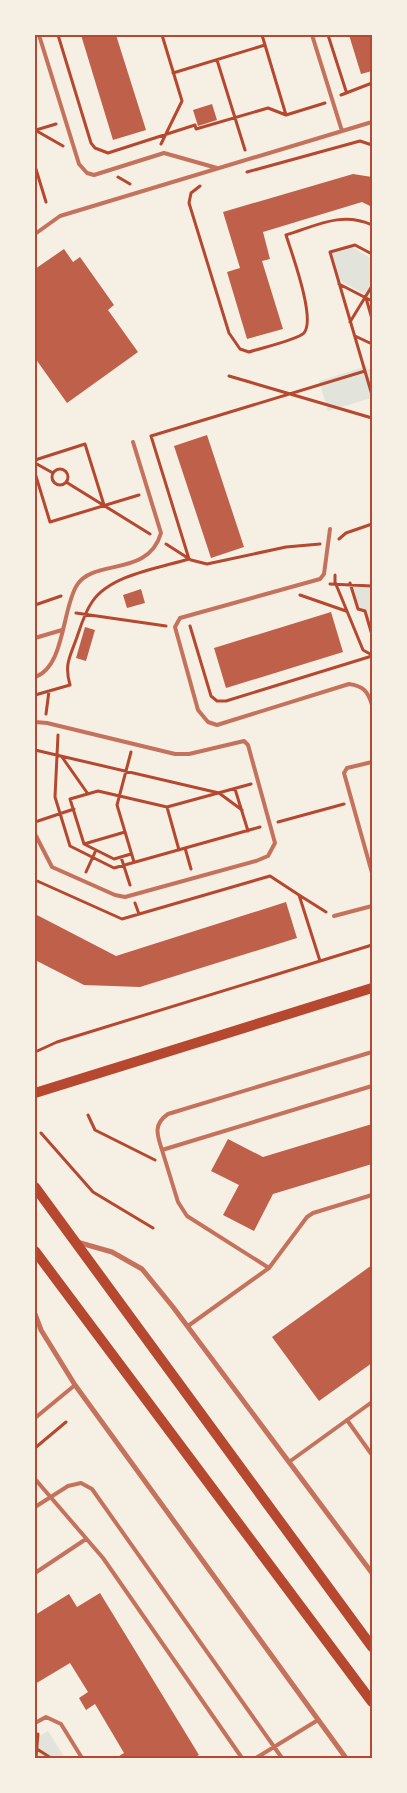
<svg xmlns="http://www.w3.org/2000/svg" width="407" height="1793" font-family="'DM Sans',sans-serif">
	<style>
		.green { fill: #e2e4dc }
		.building { fill: #bf614a }
		.lines { fill: none; stroke-linecap: round; stroke-linejoin: round }
		.path { stroke: #b5482f; stroke-width: 3 }
		.service { stroke: #c5725c; stroke-width: 4 }
		.minor { stroke: #c5725c; stroke-width: 5 }
		.secondary { stroke: #b5482f; stroke-width: 10 }
		.neatline { fill: none; stroke: #b5482f; stroke-width: 2 }
	</style>
	<rect width="100%" height="100%" fill="#f6efe4"/>
	<path class="green" d="M352 247 372 259V284L366 295 339 280 331 253Z
		M367 366 368 369 372 368 371 398 328 411 319 381Z
		M350 583 372 586V635L365 612 358 609Z
		M48 1731 65 1758H35V1739Z"/>
	<path class="building" d="M81 35H116L146 130 113 140Z
		M349 35H372V71L361 74Z
		M212 104 217 120 198 126 193 110Z
		M353 174 372 177V207L362 202 263 232 270 259 262 261 283 329 247 339 227 272 240 268 223 212Z
		M64 249 73 262 80 257 114 305 108 310 138 352 67 403 35 358V269Z
		M207 435 244 547 211 558 174 446Z
		M141 589 145 603 127 608 123 595Z
		M331 612 343 652 226 688 214 648Z
		M85 627 95 630 86 661 76 658Z
		M286 902 297 938 140 987 84 985 35 960V914L116 956Z
		M372 1124V1164L273 1194 254 1231 223 1215 239 1185 211 1171 228 1139 263 1157Z
		M372 1265V1363L319 1401 272 1337Z
		M100 1593 199 1755 193 1758H116L124 1753 95 1704 86 1710 79 1698 88 1692 70 1663 35 1684V1615L69 1594 77 1607Z"/>
	<g class="lines">
		<path class="path" d="M58 35 91 143 95 148 108 153 195 125 196 129 268 108 286 115
			M262 35 286 115 325 103
			M328 35 346 91
			M217 60 245 150
			M173 73 265 45
			M341 95 372 83
			M35 130 63 146
			M36 130 56 124
			M161 144 182 101 162 35
			M35 166 46 202
			M247 172 360 141 372 145
			M118 177 130 184
			M200 186 191 193 189 203 229 333 240 349 249 352C261 348 297 340 304 333 316 319 292 254 286 235 316 226 341 211 372 225
			M372 254 355 245 330 252 372 395
			M339 284 372 301
			M366 298 372 319
			M350 322 372 286
			M355 336 372 344
			M229 376 372 418
			M35 460 85 444 104 505
			M35 463 53 473
			M52 477a8 8 0 1 1 16 0a8 8 0 1 1-16 0Z
			M35 473 50 522 139 495
			M66 482 150 534
			M339 539 346 533 372 524
			M166 544 191 560 207 564 286 547 320 544
			M335 575V582L363 650 372 655
			M350 583 358 609 365 611 372 635
			M330 584 372 586
			M300 595 346 611
			M35 605 61 596
			M76 613 166 626
			M190 626 211 696 217 701H226L372 656
			M35 695 70 685C64 664 70 657 77 637 81 625 85 612 92 602 110 575 159 568 189 559L151 436 365 371
			M46 714 49 691
			M58 735 55 797 70 846 114 868 260 827
			M35 750 219 793 242 810
			M131 752 117 805 134 862
			M62 757 88 794
			M235 789 248 831
			M167 807 179 850
			M35 822 74 809
			M278 822 344 804
			M84 844 125 832
			M185 848 191 869
			M131 854 114 859 84 844 70 799 98 791 167 807 251 784
			M121 857 130 885
			M86 872 96 850
			M35 880 122 919 270 876 299 895 320 961
			M299 895 326 912
			M135 903 139 914
			M35 1052 57 1042 372 945
			M88 1115 95 1130 155 1160
			M41 1133 93 1192 153 1228
			M35 1448 66 1422
			M37 1749 51 1758
			M36 1758 38 1734"/>
		<path class="service" d="M39 35 79 164 87 173 94 175 164 153 217 168
			M312 35 342 131
			M35 234 60 216 372 122
			M330 529 324 574 320 579 180 618 175 627 198 710 208 722 217 725 349 684C363 686 368 691 372 705
			M35 638 62 630
			M35 677C65 667 62 608 77 585 94 558 148 578 161 533L133 442
			M35 722 47 723 175 754H189L244 741 248 745 275 843 268 856 256 861 125 897 115 895 52 867 35 834
			M372 762 347 768 344 773 372 873
			M334 916 372 906
			M372 1052 168 1114C153 1124 157 1135 162 1150L372 1086
			M162 1150 178 1202 187 1216 269 1268 307 1217 313 1213 372 1195
			M188 1326 269 1268
			M35 1418 75 1385
			M347 1420 372 1455
			M289 1462 372 1402
			M35 1479 103 1558 242 1758
			M35 1507 68 1486 81 1483 92 1489 282 1758
			M35 1573 86 1539
			M35 1723 46 1717 61 1724 82 1758
			M256 1758 318 1720"/>
		<path class="minor" d="M77 1242 112 1252 142 1269 173 1307 372 1573
			M35 1314 41 1330 75 1385 346 1758"/>
		<path class="secondary" d="M35 1093 372 988
			M35 1187 372 1647
			M35 1251 372 1702"/>
	</g>
	<rect width="407" height="1793" fill="none" stroke="#f6efe4" stroke-width="72"/>
	<rect x="36" y="36" width="335" height="1721" class="neatline"/>
</svg>
